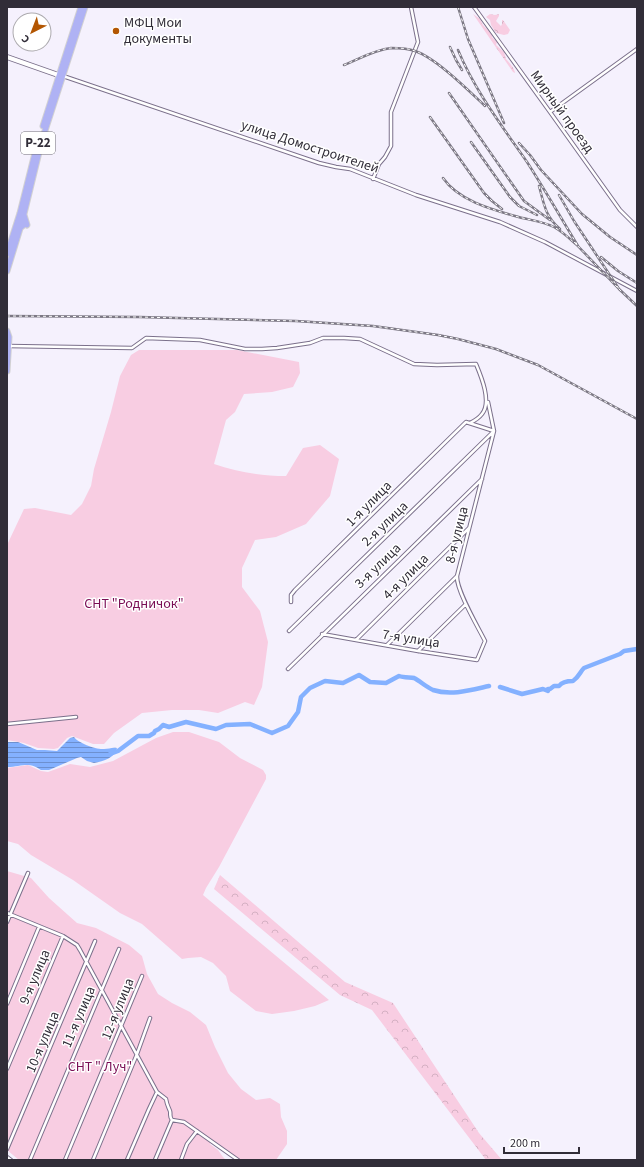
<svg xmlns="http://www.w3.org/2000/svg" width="644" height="1167" font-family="'Source Sans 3',sans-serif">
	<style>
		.forest { fill: url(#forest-crowns) }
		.garden { fill: #f8cde2 }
		.water { fill: url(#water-rules) }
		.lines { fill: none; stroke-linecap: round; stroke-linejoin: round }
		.river { stroke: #84b1ff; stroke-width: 4.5 }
		.street-casing { stroke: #7b708b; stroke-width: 4.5 }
		.secondary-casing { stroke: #7b708b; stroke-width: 6 }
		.highway-casing { stroke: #d2d1d3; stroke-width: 7 }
		.street { stroke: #fff; stroke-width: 2.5 }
		.secondary { stroke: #fff; stroke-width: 4 }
		.highway { stroke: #afb2f4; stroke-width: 5 }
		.rail-casing { stroke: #7c7884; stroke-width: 2.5 }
		.rail { stroke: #fff; stroke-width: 1; stroke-dasharray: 3; stroke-linecap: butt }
		.poi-dot { fill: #b35602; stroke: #fff; stroke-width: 1.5 }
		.labels { text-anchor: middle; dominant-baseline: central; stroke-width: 3; stroke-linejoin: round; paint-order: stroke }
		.shield { fill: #fff; stroke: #6f6c74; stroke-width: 1 }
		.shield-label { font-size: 13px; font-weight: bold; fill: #312d38 }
		.poi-label { font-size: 14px; fill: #312d38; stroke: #fff; text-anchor: start }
		.street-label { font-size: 14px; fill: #312d38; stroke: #fff }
		.park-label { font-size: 14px; fill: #7a0e55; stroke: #fff }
	</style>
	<defs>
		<pattern id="forest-crowns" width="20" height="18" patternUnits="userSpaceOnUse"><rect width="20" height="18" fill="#f8cde2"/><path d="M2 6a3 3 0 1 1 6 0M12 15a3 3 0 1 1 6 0" fill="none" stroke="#d5b0c3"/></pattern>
		<pattern id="water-rules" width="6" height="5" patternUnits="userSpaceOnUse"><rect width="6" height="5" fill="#84b1ff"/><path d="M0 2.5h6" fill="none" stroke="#6d90cf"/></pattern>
	</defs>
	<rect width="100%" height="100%" fill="#f5f1fd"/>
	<path class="forest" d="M473 14 480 19 483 25 492 34V37L497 42 496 45 504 52 506 59C509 62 515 69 515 73L513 72Z
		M490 14 495 15 499 14V16L496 21 501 26 502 24V20H503L510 30 508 34 504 35 496 33 491 25 490 20 486 17Z
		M220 875 345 982 393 1003 479 1133 502 1160H486L372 1010 340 995 214 889Z"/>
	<path class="garden" d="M139 350H237L299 362 300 373 293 387 272 392 244 394 235 412 226 420 214 464C237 472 262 476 286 476L303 448 320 445 339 459 330 496 306 524 276 537 255 540 242 568V587L260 611 268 642 262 687 254 705 245 702 218 713 199 710H172L142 713 114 733 104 744H93L72 736 67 738 58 748 54 749 38 748 24 743 7 740V545L24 509 35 508 71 515 82 504 91 486 94 469 111 412 120 376 131 355Z
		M173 732H189L219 742 240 758 263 770 266 775V779L219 867 206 888 203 895 329 1000 315 1006 294 1011 272 1014 256 1011 230 991 226 976 213 963 201 957 188 958 182 959 142 924 120 913 73 880 31 855 18 844 7 841V768L28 765 41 771 48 772 70 764 90 767 113 761 156 738Z
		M7 871 31 878 49 898 77 923 96 928 129 945 142 956 147 974 158 994 172 1003 190 1012 206 1025 215 1047 228 1073 241 1089 256 1100 270 1098 280 1104 281 1117 287 1131V1144L276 1160H240L211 1142 210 1144 218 1150 223 1157 226 1160H19L7 1150Z"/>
	<path class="water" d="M74 737C78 743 97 750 104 749 109 749 112 747 117 748 115 758 104 761 94 763L87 761 81 757 77 758 49 770H41C28 761 22 767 7 767V742H18L37 750H45L57 751 70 738Z"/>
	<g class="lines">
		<path class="river" d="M500 687 522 694 543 689 548 691V689H550L554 686H559C562 682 569 681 573 681 579 677 580 672 584 668L620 654 624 651 637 649
			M110 754 118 751 138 736H149L154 733 155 731 159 729 163 725 169 727 186 722 216 729 226 725 250 724 272 733 288 726 298 712 301 697 310 688 325 681 343 683 359 675 370 682 386 683 399 676C404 678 411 677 414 678 420 681 426 687 433 690 451 696 471 690 489 686"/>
		<defs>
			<path id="street" d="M474 7 550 112 620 210 637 227
				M63 76 319 163 336 167 350 169 416 195 500 222 545 242 637 291
				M550 112 637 49
				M373 179 379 164 385 157 391 146V112L418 42 411 7
				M9 346 132 348 146 338 200 340 245 349H262L277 348 310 343 323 338H344L360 339 414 364 437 365 476 364C481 376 492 402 482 414 479 418 474 421 470 423
				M291 602V595L295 590 466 422 494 431
				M289 631 493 432
				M322 634 418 651 477 660 485 641C478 627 456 590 457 576L494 431 488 402
				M356 640 469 528
				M387 645 457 576
				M418 651 466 604
				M288 669 482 479
				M7 724 76 717
				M7 913 63 936 77 945 80 950 157 1092 166 1099C167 1105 168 1106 170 1111 171 1115 169 1116 172 1120L155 1160
				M7 922 28 873
				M7 1004 39 927
				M7 1069 63 936
				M172 1120 184 1122 238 1160
				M7 1149 95 941
				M7 1157 11 1160
				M30 1160 119 949
				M65 1160 142 976
				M93 1160 137 1054 150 1018
				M127 1160 149 1109 157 1092
				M181 1160 187 1144 197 1131"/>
			<path id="secondary" d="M7 57 61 76"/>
			<path id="highway" d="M43 126 81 7
				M20 228 25 224 27 225 24 215
				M7 254 20 213 35 153
				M7 271 22 222 42 140 85 7
				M7 331 9 337 7 371"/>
		</defs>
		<use href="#street" class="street-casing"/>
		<use href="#secondary" class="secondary-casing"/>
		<use href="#highway" class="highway-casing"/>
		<use href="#street" class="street"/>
		<use href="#secondary" class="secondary"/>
		<use href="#highway" class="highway"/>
		<defs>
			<path id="rail" d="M458 7 468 39 504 123
				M450 47 456 60 462 70
				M344 65C359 59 374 50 391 48 399 48 407 48 415 51 436 58 468 90 485 106
				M449 93 524 201 550 220
				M430 117 484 193 492 201 502 209
				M471 142 510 197 519 206 537 215
				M519 143 530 155 541 170 582 214 610 237 637 255
				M443 178C458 200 490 209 515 216 528 220 542 221 554 227 563 232 571 240 578 246 561 218 545 190 527 162 502 126 475 91 458 50
				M539 186C544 204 545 216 560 229
				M559 195 574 221 619 289 574 242
				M601 257 618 271 637 283
				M619 289 637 306
				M7 316 139 317 296 321 373 326 438 335 458 339 496 349 538 365 637 419"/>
		</defs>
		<use href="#rail" class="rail-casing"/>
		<use href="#rail" class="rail"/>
	</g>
	<circle class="poi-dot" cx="116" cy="31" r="4"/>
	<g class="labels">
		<rect class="shield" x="21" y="132" width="34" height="22" rx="3"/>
		<g class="shield-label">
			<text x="38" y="143">Р-22</text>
		</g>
		<g class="poi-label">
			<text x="124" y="23">МФЦ Мои<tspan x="124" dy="16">документы</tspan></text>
		</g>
		<g class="street-label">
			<text transform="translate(562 112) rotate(54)">Мирный проезд</text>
			<text transform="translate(310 147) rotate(18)">улица Домостроителей</text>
			<text transform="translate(369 504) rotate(-45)">1-я улица</text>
			<text transform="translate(385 524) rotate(-44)">2-я улица</text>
			<text transform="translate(457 535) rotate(-76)">8-я улица</text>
			<text transform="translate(378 566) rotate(-44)">3-я улица</text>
			<text transform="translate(406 577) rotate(-45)">4-я улица</text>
			<text transform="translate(411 639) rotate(9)">7-я улица</text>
			<text transform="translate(35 977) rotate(-67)">9-я улица</text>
			<text transform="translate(118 1009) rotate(-68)">12-я улица</text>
			<text transform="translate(79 1017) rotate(-67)">11-я улица</text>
			<text transform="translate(43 1042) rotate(-67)">10-я улица</text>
		</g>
		<g class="park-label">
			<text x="134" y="604">СНТ "Родничок"</text>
			<text x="100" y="1067">СНТ " Луч"</text>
		</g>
	</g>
	<rect width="644" height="1167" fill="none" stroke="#312d38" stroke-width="16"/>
	<g transform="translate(32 32) rotate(222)"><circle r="19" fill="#ffffff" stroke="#adabaf"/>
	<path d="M0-3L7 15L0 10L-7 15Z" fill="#b35602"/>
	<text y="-6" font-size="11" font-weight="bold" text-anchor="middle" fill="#312d38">С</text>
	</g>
	<path d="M504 1147v6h75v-6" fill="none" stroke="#312d38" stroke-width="2"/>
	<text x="510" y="1147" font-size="12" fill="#312d38" stroke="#ffffff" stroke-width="3" paint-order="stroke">200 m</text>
</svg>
